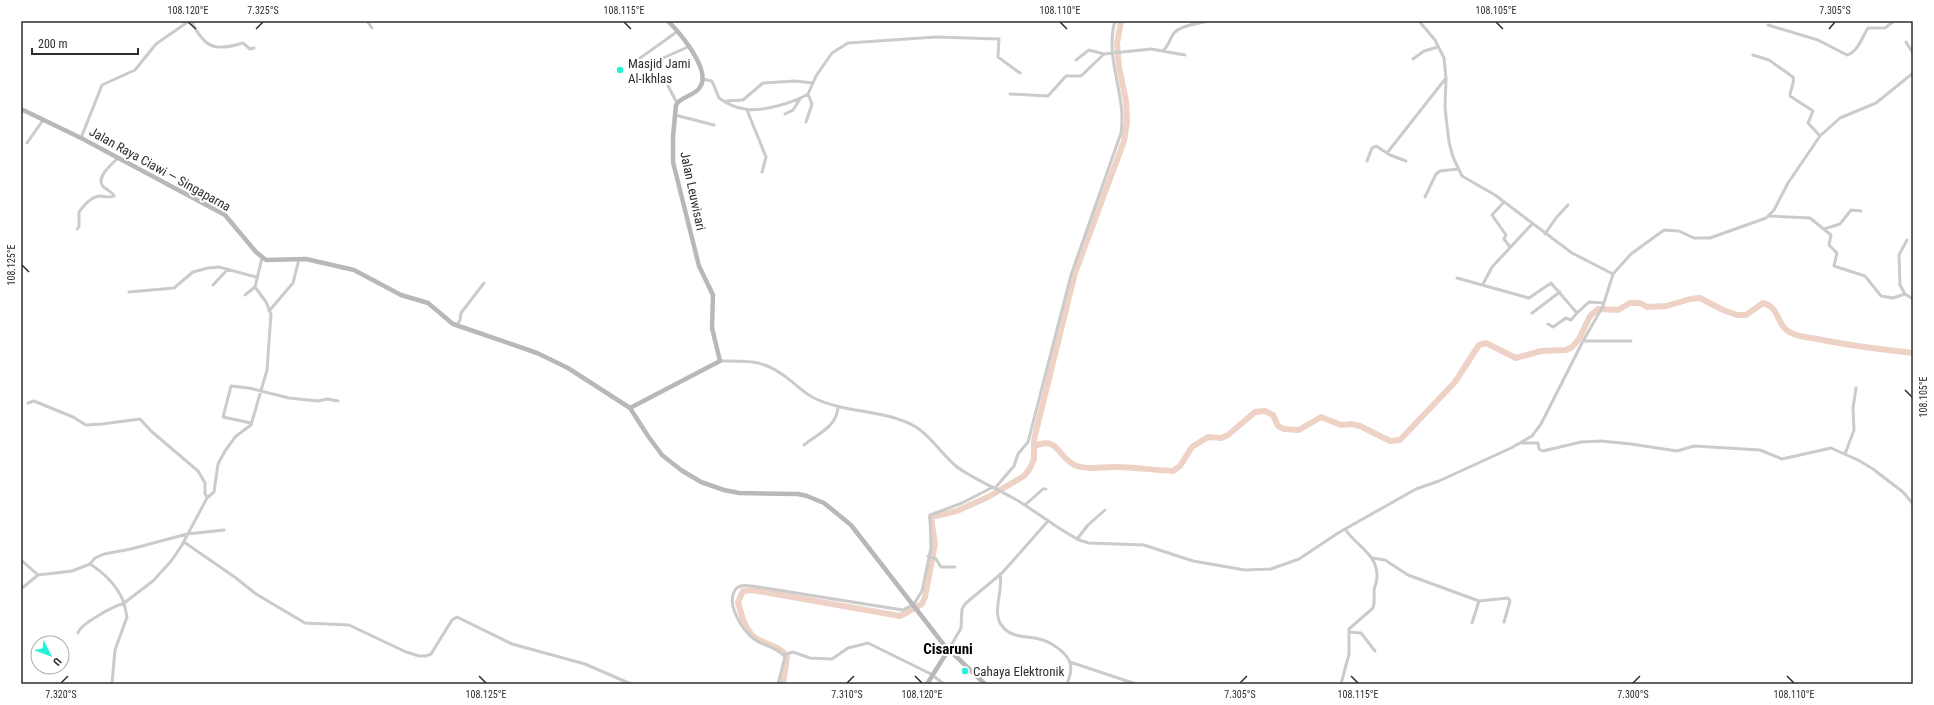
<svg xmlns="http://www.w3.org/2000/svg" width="1934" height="705" font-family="'Roboto Condensed',sans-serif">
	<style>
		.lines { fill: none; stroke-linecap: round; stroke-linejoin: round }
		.river { stroke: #eed2c5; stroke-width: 6 }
		.street { stroke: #cbcbcb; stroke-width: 3 }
		.secondary { stroke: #b8b8b8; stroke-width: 4.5 }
		.ticks { fill: none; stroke: #2e2e2e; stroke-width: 1.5 }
		.poi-dot { fill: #23f2d8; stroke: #fff; stroke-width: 1.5 }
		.labels { text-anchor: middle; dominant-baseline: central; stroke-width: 4; stroke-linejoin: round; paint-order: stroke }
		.poi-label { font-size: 13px; fill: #2e2e2e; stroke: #fff; text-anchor: start }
		.street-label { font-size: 13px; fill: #2e2e2e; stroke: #fff }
		.quarter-label { font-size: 15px; font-weight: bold; fill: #000; stroke: #fff }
		.neatline { fill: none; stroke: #2e2e2e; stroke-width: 1.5 }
		.ticks-label { font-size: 10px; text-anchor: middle; fill: #2e2e2e }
	</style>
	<rect width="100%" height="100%" fill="#fff"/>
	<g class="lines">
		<path class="river" d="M1034 446C1060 435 1057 459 1077 466 1089 470 1101 467 1114 467 1133 467 1153 470 1173 471L1180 466 1192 447 1208 437 1221 438 1228 435 1255 412 1265 411 1273 415 1278 426 1284 429 1299 430 1321 417 1341 425 1351 424 1360 426 1390 441 1400 440 1455 382 1479 345 1486 343 1516 358 1541 351 1566 350 1572 347 1579 339 1590 316 1598 309 1618 310 1630 303H1640L1647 307 1667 306 1690 299 1700 298 1723 310 1737 315H1746L1763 303C1782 308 1775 328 1794 334 1801 337 1810 338 1818 339 1849 346 1881 349 1913 353
			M783 684 787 657C782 646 762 644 753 636 744 627 741 613 738 602L743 591 752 590 900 616 922 604 925 597 935 544 931 517 957 511 988 497 1024 476 1029 470 1034 459V440L1038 423 1075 273 1124 141 1127 121 1126 101 1119 67 1117 44 1121 21"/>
		<path class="street" d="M191 21C205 48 214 52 243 43L250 49 254 48
			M367 21 372 28
			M1419 21 1435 40 1444 58 1446 78 1445 108 1449 142 1453 157 1462 176 1495 195 1572 253 1613 274
			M1768 25 1818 40 1847 55C1858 52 1862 37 1868 28H1885L1894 21
			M1906 42 1913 53
			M1162 51 1185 55
			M1753 55 1769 60 1793 77C1795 84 1790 89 1790 96L1813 111 1808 123 1820 136
			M663 58 690 46
			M1413 59 1424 51 1438 47
			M1076 60 1089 50 1104 54
			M629 66 678 31
			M702 79 712 81 719 98C726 103 736 108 745 109 762 112 793 103 808 94L816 76 832 53 848 43 936 37 999 39 998 57 1020 73
			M666 82 677 103
			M1010 94 1048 96 1066 76H1081L1104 54 1151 49 1162 51C1169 47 1169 39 1174 33 1181 25 1198 24 1207 21
			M726 101 743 100 763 83 795 81 813 83
			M747 110 766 157 762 172
			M785 114 793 110 800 99
			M675 115 714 125
			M806 122 812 104 808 94
			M81 138 102 85 135 70 156 44 189 21
			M27 143 43 120
			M1387 153 1446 78
			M1367 161 1372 148 1376 146 1390 155 1406 161
			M1425 197 1436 174 1440 171 1458 169
			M1504 202 1492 215 1506 235 1504 239 1510 247
			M1769 216 1810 218 1831 235 1829 245 1837 253 1834 266 1865 276 1881 296 1893 298 1905 294 1913 299
			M77 229 79 227V212C84 205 92 196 101 196 106 197 110 198 114 196 112 191 105 190 102 185 97 176 112 164 118 158
			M1824 229 1840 224 1851 210 1861 211
			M1545 234 1556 218 1568 205
			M1457 278 1529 298 1551 283 1577 313 1589 302 1604 303
			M1483 284 1492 267 1532 224
			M213 285 228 269
			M129 292 174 288 193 272 208 268 219 267 256 277
			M1905 294 1900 285 1899 255 1907 240
			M245 295 255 287
			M269 311 293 283 299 259
			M1532 313 1560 292
			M1548 324 1553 327 1566 318 1571 320 1577 313
			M457 325 460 320 461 313 484 283
			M1583 341H1631
			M720 361C744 361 762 359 783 375 794 382 802 392 814 398 847 414 885 409 916 427 932 437 942 455 957 467 975 480 996 488 1015 499 1037 512 1056 528 1079 540L1089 543 1144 545 1193 561 1245 570 1271 569 1299 559 1338 533 1416 489 1439 481 1511 448 1532 436 1541 424 1583 341 1603 306 1613 274 1631 254 1664 230 1679 231 1694 238H1710L1766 218 1774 210 1788 183 1820 136 1840 118 1876 103 1913 73
			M28 403 34 401 73 417 86 425 102 424 140 419 151 431 198 471 205 483V493L207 498
			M251 423 223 417 231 386 249 388 289 398 318 401 327 399 338 401
			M1522 443H1538L1539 449 1543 451 1581 442 1601 441 1631 444 1677 451 1694 446 1760 450 1782 459 1831 448 1858 460 1873 469 1903 492 1913 504
			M804 445C817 434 837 427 838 407
			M1845 454 1854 430 1853 408 1856 388
			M995 488 1014 466 1018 454 1028 442 1071 275 1121 133C1127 95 1104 59 1115 21
			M1025 505 1043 489H1046
			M1077 539 1088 525 1105 510
			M184 542 236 578 256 594 305 623 349 625 406 652 419 656H426L431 654 452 620 457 617 512 644 585 664 631 684
			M928 556 936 559 941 567H955
			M1373 558 1385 560 1408 575 1479 601 1508 598 1510 601 1504 622
			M21 560 38 575
			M90 564 95 558 104 554 131 549 187 534 224 530
			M1000 574C1004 590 991 612 1002 626 1011 638 1026 636 1039 639 1049 641 1067 652 1070 663 1072 670 1070 677 1067 684
			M21 589 38 575 72 571 90 564C104 573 118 587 124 603L153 581 172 560 182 545 207 498 214 492 218 464 225 451 236 436 251 425 267 370 271 314 266 302 255 287 262 258
			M1472 623 1479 601
			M1349 632 1361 633 1375 651
			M78 633C80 624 114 606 124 603L127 617 115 650 112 684
			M949 649 961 628 962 609 966 603 1002 573 1048 521
			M783 655 793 652 810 658 832 659 848 648 868 643 933 675
			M1070 662 1136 684
			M932 675 944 684
			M778 684 785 657C778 647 763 646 754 639 742 630 726 604 735 590 740 583 751 586 758 587L903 610 914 604 922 591 931 548 930 515 962 503 993 487
			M1341 684 1349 654V629L1373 608C1375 602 1374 596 1374 590 1375 585 1377 582 1377 577 1378 554 1356 546 1345 529"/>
		<path class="secondary" d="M21 109 81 138 225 215 256 252 266 260 306 259 354 270 401 295 428 303 453 324 537 353 568 368 630 408 648 436 662 455 681 470 701 482 724 490 739 493 798 494 807 496 824 503 851 525 944 645 985 684
			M630 408 720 361 712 328 713 295 699 266 673 162V137L676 105C681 96 695 96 700 87 712 70 679 32 668 21
			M927 684 949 649"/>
	</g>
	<path class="ticks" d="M188 22 196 29M624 22 631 29M1060 22 1067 29M1496 22 1503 29M256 29 263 22M1829 29 1835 22M22 265 29 272M1905 390 1912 397M479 676 486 683M915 676 922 683M1351 676 1358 683M1787 676 1794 683M61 683 68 676M847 683 854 676M1240 683 1247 676M1633 683 1640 676"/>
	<g class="poi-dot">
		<circle cx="620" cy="70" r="4"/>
		<circle cx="965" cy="671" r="4"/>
	</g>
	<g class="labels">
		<g class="poi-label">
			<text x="628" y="63">Masjid Jami<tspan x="628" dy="15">Al-Ikhlas</tspan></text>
			<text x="973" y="671">Cahaya Elektronik</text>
		</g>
		<g class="street-label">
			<text transform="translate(160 169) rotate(29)">Jalan Raya Ciawi — Singaparna</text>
			<text transform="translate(693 191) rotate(78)">Jalan Leuwisari</text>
		</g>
		<g class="quarter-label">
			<text x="948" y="649">Cisaruni</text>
		</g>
	</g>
	<rect width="1934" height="705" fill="none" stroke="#ffffff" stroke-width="44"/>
	<g transform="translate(50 655) rotate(132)"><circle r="19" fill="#ffffff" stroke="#ababab"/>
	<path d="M0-3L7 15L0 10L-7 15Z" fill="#23f2d8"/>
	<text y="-6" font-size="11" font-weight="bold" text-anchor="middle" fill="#2e2e2e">U</text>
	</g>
	<path d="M32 48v6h106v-6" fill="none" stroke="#2e2e2e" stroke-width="2"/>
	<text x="38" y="48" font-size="12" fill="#2e2e2e" stroke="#ffffff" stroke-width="3" paint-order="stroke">200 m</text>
	<rect x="22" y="22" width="1890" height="661" class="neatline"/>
	<g class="ticks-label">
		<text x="188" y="14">108.120°E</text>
		<text x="263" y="14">7.325°S</text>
		<text x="624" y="14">108.115°E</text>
		<text x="1060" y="14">108.110°E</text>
		<text x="1496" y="14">108.105°E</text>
		<text x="1835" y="14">7.305°S</text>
		<text transform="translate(11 265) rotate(-90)" y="4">108.125°E</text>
		<text transform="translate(1923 397) rotate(-90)" y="4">108.105°E</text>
		<text x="61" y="698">7.320°S</text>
		<text x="486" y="698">108.125°E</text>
		<text x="847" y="698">7.310°S</text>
		<text x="922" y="698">108.120°E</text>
		<text x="1240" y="698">7.305°S</text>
		<text x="1358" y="698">108.115°E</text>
		<text x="1633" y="698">7.300°S</text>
		<text x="1794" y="698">108.110°E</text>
	</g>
</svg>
